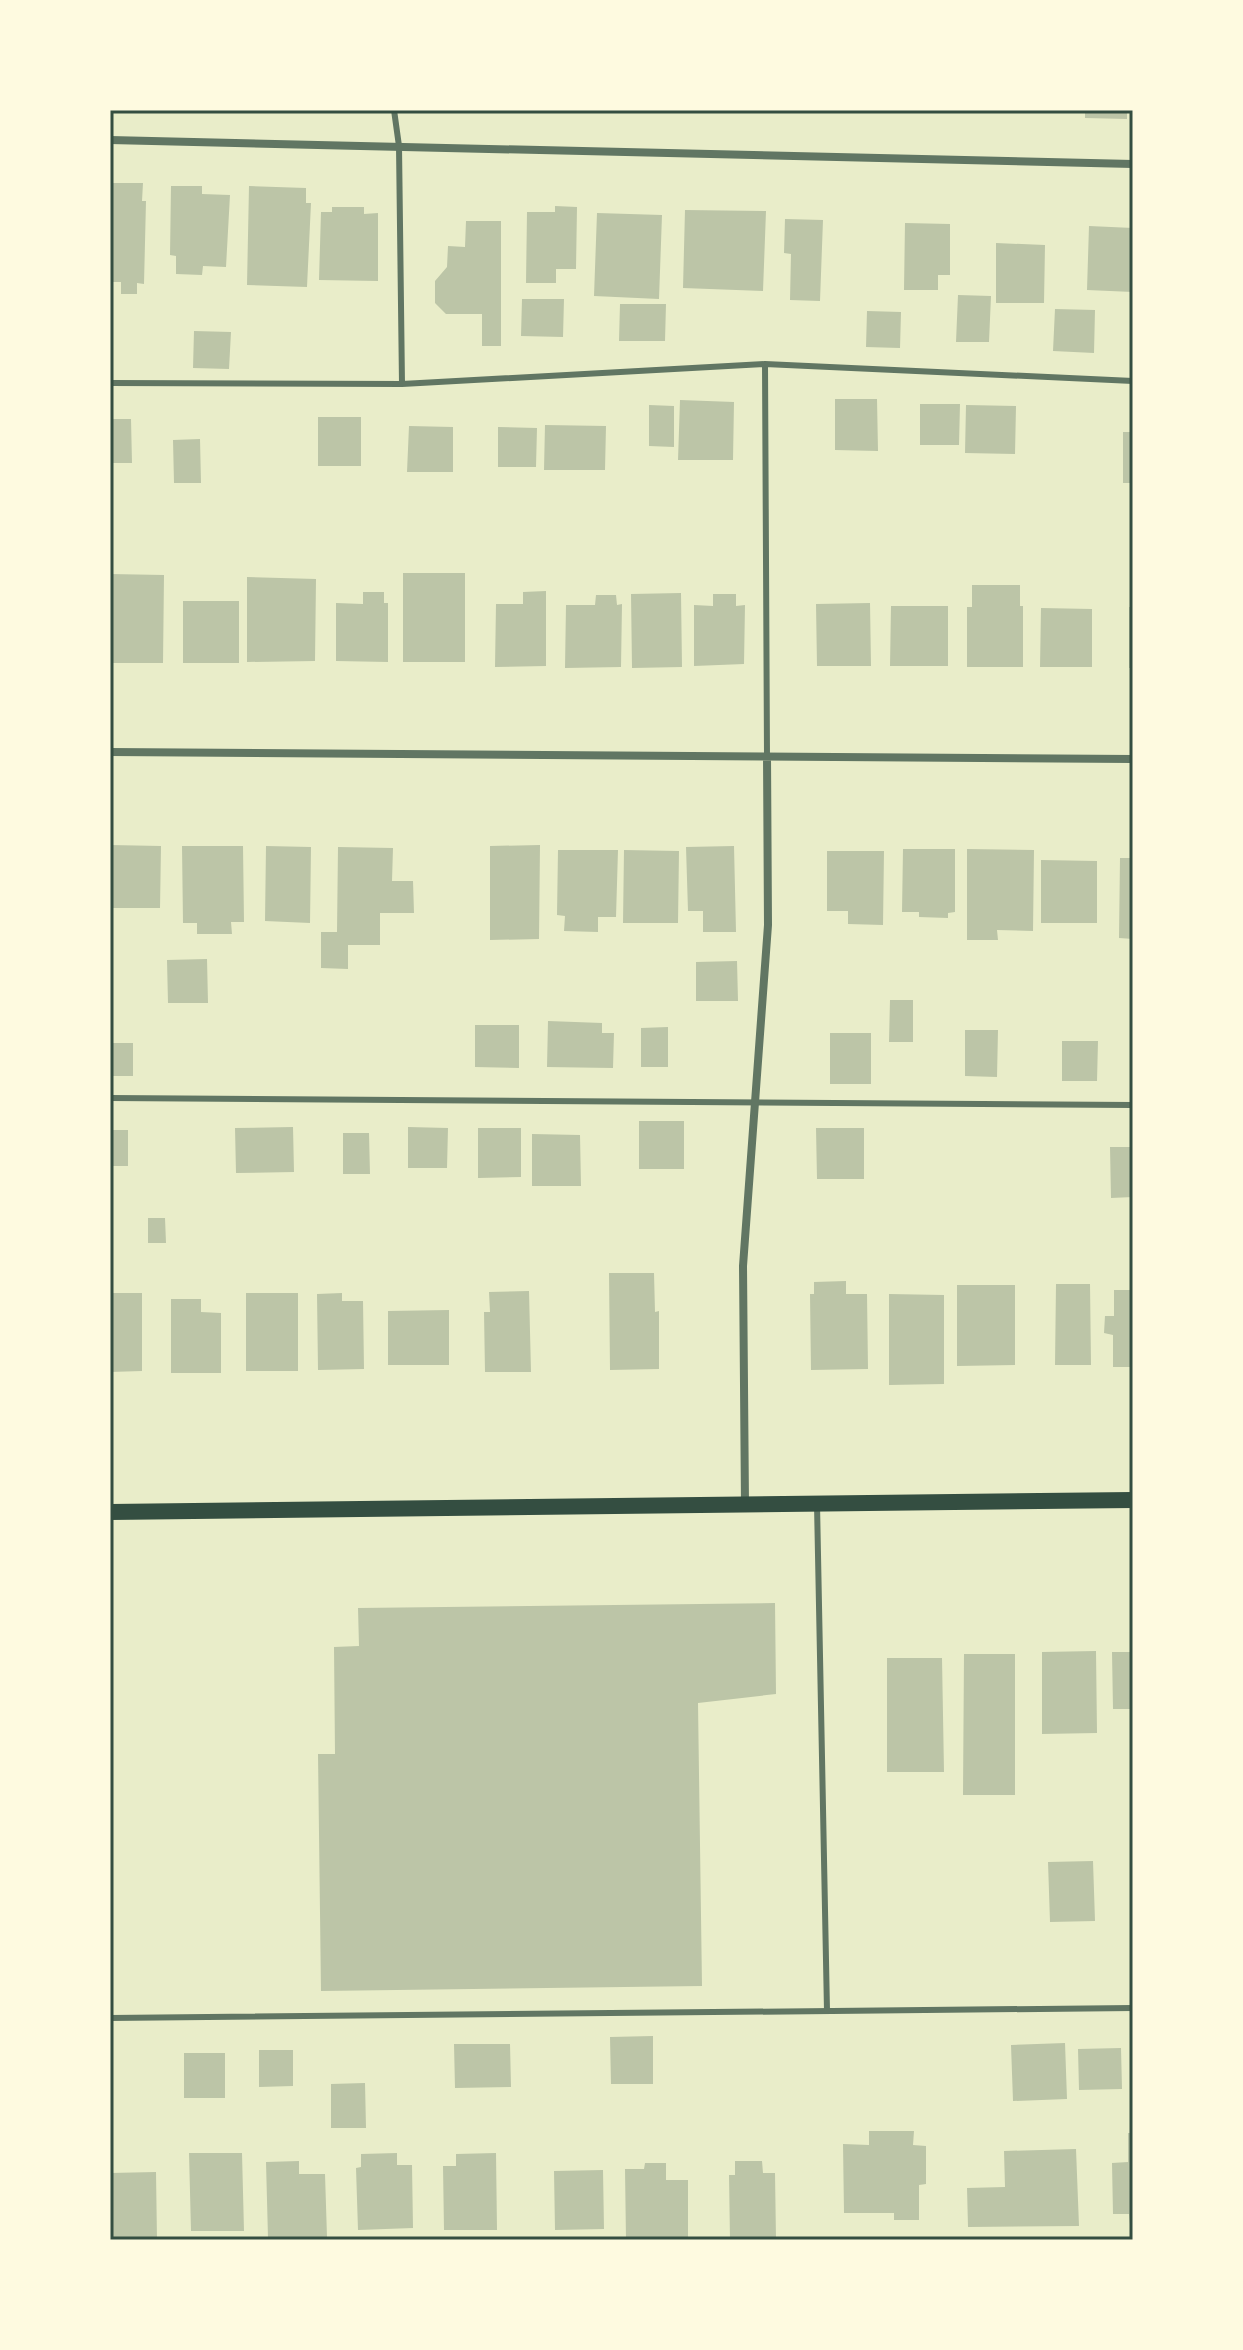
<svg xmlns="http://www.w3.org/2000/svg" width="1243" height="2350" font-family="Raleway,sans-serif">
	<style>
		.building { fill: #bcc5a7 }
		.lines { fill: none; stroke-linecap: round; stroke-linejoin: round }
		.service { stroke: #617663; stroke-width: 6 }
		.minor { stroke: #617663; stroke-width: 8 }
		.secondary { stroke: #344e41; stroke-width: 16 }
		.neatline { fill: none; stroke: #344e41; stroke-width: 3 }
	</style>
	<rect width="100%" height="100%" fill="#e9edc9"/>
	<path class="building" d="M1085 110H1127V119L1085 118Z
		M110 183H143L142 201H146L144 284 137 283V294H121V282H110Z
		M171 186H202V194L230 195 226 267 203 266 202 275 176 274V256L170 255Z
		M249 186 306 188V203H311L307 287 247 285Z
		M555 206 577 207 576 269H556V283H526L527 212H555Z
		M332 207H364V214L378 213V281L319 280 321 212H332Z
		M685 210 766 211 763 291 683 288Z
		M597 213 662 215 659 299 594 296Z
		M785 219 823 220 820 301 790 300 791 254 784 253Z
		M466 221H501V346H482V314H446L435 303V281L447 267 448 246 465 247Z
		M905 223 950 224V275H938V290H904Z
		M1089 226 1133 228V292L1087 290Z
		M996 243 1045 245 1044 303H996Z
		M958 295 991 296 989 342H956Z
		M522 299H564L563 337 521 336Z
		M620 304H666L665 341H619Z
		M1055 309 1095 310 1094 353 1053 351Z
		M867 311 901 312 900 348 866 347Z
		M194 331 231 332 229 369 193 368Z
		M835 399H877L878 451 835 450Z
		M680 400 734 402 733 460H678Z
		M920 404H960L959 445H920Z
		M649 405 674 406V447L649 446Z
		M966 405 1016 406 1015 454 965 453Z
		M318 417H361V466H318Z
		M110 419H131L132 463H110Z
		M545 425 606 426 605 470H544Z
		M409 426 453 427V472H407Z
		M498 427 537 428 536 467H498Z
		M1123 432H1133V483H1123Z
		M200 439 201 483H174L173 440Z
		M403 573H465V662H403Z
		M110 574 164 575 163 663H110Z
		M247 577 316 579 315 661 247 662Z
		M972 585H1020V606H1023V667H967V607H972Z
		M546 591V666L495 667 496 604H523V592Z
		M363 592H384V603H388V662L336 661V603L363 604Z
		M681 593 682 667 632 668 631 594Z
		M713 594H736V606L745 605 744 664 694 666V605L713 606Z
		M596 595H616L617 605 622 604 621 667 565 668 566 605H595Z
		M183 601H239V663H183Z
		M870 603 871 666H817L816 604Z
		M891 606H948V666H890Z
		M1129 607H1133V668H1129Z
		M1041 608 1092 609V667H1040Z
		M110 845 161 846 160 908H110Z
		M540 845 539 939 490 940V846Z
		M182 846H243L244 922H231L232 934H197V923H183Z
		M266 846 311 847 310 923 265 921Z
		M734 846 736 932H703V911H688L686 847Z
		M338 847 393 848 392 881H413L414 913H380V945H348V969L321 968V932H337Z
		M903 849H955V912L948 913V918L919 917V912H902Z
		M967 849 1034 850 1033 931 997 930 998 940H967Z
		M558 850H618L616 917H598V932L564 931 565 916 557 915Z
		M624 850 679 851 678 923H623Z
		M827 851H884L883 925 848 924V911H827Z
		M1120 858H1133V939L1119 938Z
		M1041 860 1097 861V923H1041Z
		M207 959 208 1003H168L167 960Z
		M737 961 738 1001H696V962Z
		M890 1000H913V1042H889Z
		M548 1021 602 1023V1033H614L613 1068 547 1067Z
		M475 1025H519V1068L475 1067Z
		M668 1027V1067H641V1028Z
		M965 1030H998L997 1077 965 1076Z
		M830 1033H871V1084H830Z
		M1062 1041H1098L1097 1081H1062Z
		M110 1043H133V1076H110Z
		M639 1121H684V1169H639Z
		M293 1127 294 1172 236 1173 235 1128Z
		M408 1127 448 1128 447 1168H408Z
		M478 1128H521V1177L478 1178Z
		M816 1128H864V1179H817Z
		M110 1130H128V1166H110Z
		M343 1133H369L370 1174H343Z
		M532 1134 580 1135 581 1186H532Z
		M1110 1147H1133V1197L1111 1198Z
		M148 1218H165L166 1243H148Z
		M609 1273H654L655 1312 659 1311V1369L610 1370Z
		M846 1281V1294H867L868 1369 811 1370 810 1294H814V1282Z
		M1056 1284H1090L1091 1365H1055Z
		M957 1285H1015V1365L957 1366Z
		M1114 1290H1133V1367H1113V1335L1104 1333 1105 1316H1114Z
		M529 1291 531 1372H485L484 1312H490L489 1292Z
		M110 1293H142V1371L110 1372Z
		M246 1293H298V1371H246Z
		M342 1293V1301H363L364 1369 318 1370 317 1294Z
		M889 1294 944 1295V1384L889 1385Z
		M171 1299H201V1312L221 1313V1373H171Z
		M449 1310V1365H388V1311Z
		M775 1603 776 1694 698 1703 702 1986 321 1991 318 1754H335L334 1647 359 1646 358 1608Z
		M1096 1651 1097 1733 1042 1734V1652Z
		M1112 1652H1133V1709H1113Z
		M964 1654H1015V1795H963Z
		M887 1658H942L944 1772H887Z
		M1093 1861 1095 1921 1050 1922 1048 1862Z
		M653 2036V2084H611L610 2037Z
		M1065 2043 1067 2099 1013 2101 1011 2045Z
		M454 2044H510L511 2087 455 2088Z
		M1121 2048 1122 2089 1079 2090 1078 2049Z
		M259 2050H293V2086L259 2087Z
		M184 2053H225V2098H184Z
		M365 2083 366 2128H331V2084Z
		M869 2131H914L913 2145 926 2146V2184L919 2185V2220H894V2213H844L843 2144 869 2145Z
		M1128 2133H1133V2224H1130L1129 2214H1113L1112 2163 1128 2162Z
		M1076 2149 1079 2226 968 2227 967 2188 1005 2187 1004 2151Z
		M189 2153H242L244 2231H191Z
		M397 2153V2165H412L413 2228 358 2230 356 2168 361 2167V2154Z
		M496 2153 497 2230H444L443 2166H456V2154Z
		M299 2161V2174H325L327 2237 268 2238 266 2162Z
		M735 2161H762L763 2173H775L776 2240H730L729 2175H735Z
		M645 2163H666V2180H688V2240H626L625 2169H644Z
		M603 2170 604 2229 555 2230 554 2171Z
		M156 2172 157 2240H110V2173Z"/>
	<g class="lines">
		<path class="service" d="M394 110 399 146 402 384
			M765 364 767 756
			M110 383 402 384 765 364 1133 381
			M110 1098 1133 1105
			M817 1504 827 2011
			M110 2018 1133 2008"/>
		<path class="minor" d="M110 140 1133 164
			M110 752 1133 759
			M745 1504 743 1266 768 925 767 756"/>
		<path class="secondary" d="M110 1512 1133 1500"/>
	</g>
	<rect width="1243" height="2350" fill="none" stroke="#fefae0" stroke-width="224"/>
	<rect x="112" y="112" width="1019" height="2126" class="neatline"/>
</svg>
